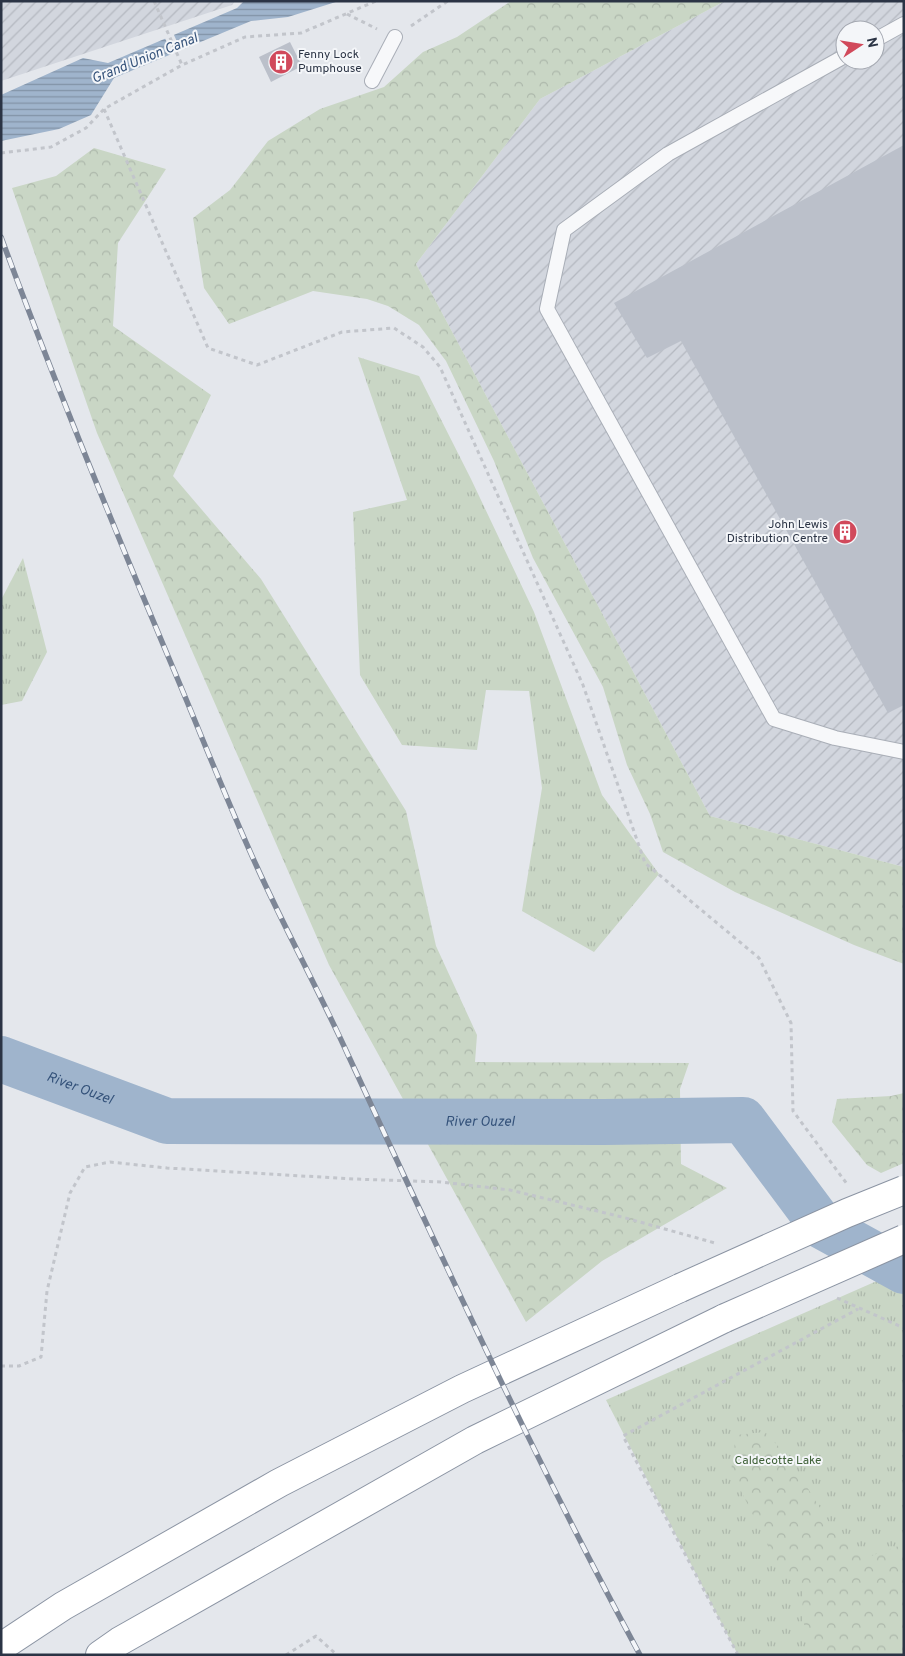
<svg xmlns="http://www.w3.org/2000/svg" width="905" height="1656" font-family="Overpass,sans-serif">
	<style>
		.industrial { fill: url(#industrial-furrows); fill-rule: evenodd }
		.grass { fill: url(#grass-tufts) }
		.forest { fill: url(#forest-crowns) }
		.water { fill: url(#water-rules) }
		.pier { fill: #e4e7ec }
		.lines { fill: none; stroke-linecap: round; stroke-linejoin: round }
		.river { stroke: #9fb4cc; stroke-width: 46 }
		.building { fill: #bbc0ca }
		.lane-casing { stroke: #a9aeb7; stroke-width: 16 }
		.highway-casing { stroke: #8b94a3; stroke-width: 30 }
		.path { stroke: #c2c5cb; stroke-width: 3; stroke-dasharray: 4 4; stroke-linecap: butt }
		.lane { stroke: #f7f8fa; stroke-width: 14 }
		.highway { stroke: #fff; stroke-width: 28 }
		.rail-casing { stroke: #7d8696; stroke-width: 5.5 }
		.rail { stroke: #f4f6f9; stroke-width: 4; stroke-dasharray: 11; stroke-linecap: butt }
		.highway-bridge-casing { stroke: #8b94a3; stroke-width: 30; stroke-linecap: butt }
		.highway-bridge { stroke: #fff; stroke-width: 28 }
		.labels { text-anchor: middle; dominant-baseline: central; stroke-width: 4; stroke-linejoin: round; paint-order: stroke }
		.poi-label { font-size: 12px; fill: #2b3445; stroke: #f4f6f9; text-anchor: start }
		.park-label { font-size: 12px; fill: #3f6138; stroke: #f4f6f9 }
		.water-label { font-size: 14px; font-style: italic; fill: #34527a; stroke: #f4f6f9 }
	</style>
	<defs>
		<pattern id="industrial-furrows" width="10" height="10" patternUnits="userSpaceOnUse" patternTransform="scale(1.25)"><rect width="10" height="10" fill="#d2d6de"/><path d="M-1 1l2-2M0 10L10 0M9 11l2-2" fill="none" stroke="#b4b8c0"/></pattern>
		<pattern id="grass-tufts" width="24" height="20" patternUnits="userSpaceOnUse" patternTransform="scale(1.25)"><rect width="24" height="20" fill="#c9d6c5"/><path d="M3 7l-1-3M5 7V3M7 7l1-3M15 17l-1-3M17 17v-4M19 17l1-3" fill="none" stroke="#adb8ab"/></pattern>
		<pattern id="forest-crowns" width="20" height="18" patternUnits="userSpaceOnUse" patternTransform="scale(1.25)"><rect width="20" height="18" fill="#c9d6c5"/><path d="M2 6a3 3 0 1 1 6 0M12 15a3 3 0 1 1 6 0" fill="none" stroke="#adb8ab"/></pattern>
		<pattern id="water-rules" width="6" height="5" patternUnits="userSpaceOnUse" patternTransform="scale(1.25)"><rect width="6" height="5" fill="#9fb4cc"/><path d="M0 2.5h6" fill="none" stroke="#8293a7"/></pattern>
	</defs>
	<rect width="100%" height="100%" fill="#e4e7ec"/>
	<path class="industrial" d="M1 1H235L232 5 1 81Z
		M725 1H904V867L710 816 416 264 540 99ZM845 30H875V60H845Z"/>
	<path class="grass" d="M358 357 419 376 471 479 534 612 602 795 659 874 594 952 522 911 542 788 529 691 486 690 477 750 402 745 360 675 353 512 407 500Z
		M23 558 47 652 22 701 1 705V600Z
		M904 1269V1655H738L606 1400Z"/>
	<path class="forest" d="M511 1H725L540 99 416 264 710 816 904 867V964L854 945 735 892 663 852 650 814 627 765 603 687 533 558 494 461 446 361 419 325 388 306 367 299 313 291 229 324 204 288 193 218 230 190 268 141 320 109 384 87 423 52 457 37Z
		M94 148 166 169 118 243 113 326 211 395 173 476 261 579 406 811 436 946 477 1035 475 1062 689 1063 680 1089 681 1164 727 1188 602 1261 526 1322 329 965 97 433 12 188 56 176Z
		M904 1093V1163L881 1173 867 1165 832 1122 837 1099 891 1096Z
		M765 1432 789 1458 830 1524 868 1557 904 1544V1655H819L802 1620 803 1584 776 1561 731 1471 736 1435Z"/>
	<path class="water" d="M244 1H339L288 17 251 21 114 78 91 115 59 129 1 141V95L83 58 108 63 237 8Z"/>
	<path class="pier" d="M173 33 182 52 173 56 164 36Z"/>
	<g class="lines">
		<path class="river" id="s1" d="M1 1059 167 1121 604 1122 743 1120 822 1226 904 1271"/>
	</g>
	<path class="building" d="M290 42 302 66 271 82 259 57Z
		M904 145V705L888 713 681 341 647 358 614 303Z"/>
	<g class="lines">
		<defs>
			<path id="lane" d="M875 40 904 24
				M845 56 668 154 564 230 547 309 774 719 835 738 904 752
				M372 81 395 37"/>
			<path id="highway" d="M1 1647 63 1606 279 1483 462 1389 680 1288
				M100 1655 120 1641 475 1440 725 1318"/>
		</defs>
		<use href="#lane" class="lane-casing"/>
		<use href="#highway" class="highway-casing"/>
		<path class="path" d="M154 1 182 65
			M347 14 377 29
			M411 26 448 1
			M104 109 208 348 257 365 342 332 394 328 423 347 440 367 583 685 645 863 759 958 791 1023 793 1111 847 1184
			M1 153 51 147 86 128 104 109 182 65 245 37 301 33 376 1
			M837 1298 904 1328
			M1 1366H19L41 1357 47 1291 70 1193 85 1167 110 1162 167 1168 354 1179 441 1182 510 1190 622 1217 715 1243
			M286 1655 316 1636 337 1655
			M738 1655 623 1436 858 1309"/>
		<use href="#lane" class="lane"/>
		<use href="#highway" class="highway"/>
		<defs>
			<path id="rail" d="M1 237C57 389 118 538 181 687 206 747 230 808 257 867 286 931 320 993 349 1057 442 1258 535 1460 640 1655"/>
		</defs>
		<use href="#rail" class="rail-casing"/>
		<use href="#rail" class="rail"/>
		<defs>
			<path id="highway-bridge" d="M680 1288 847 1213 904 1190
				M725 1318 904 1239"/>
		</defs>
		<use href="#highway-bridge" class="highway-bridge-casing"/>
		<use href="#highway-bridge" class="highway-bridge"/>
	</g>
	<defs>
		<symbol id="building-disc" viewBox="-11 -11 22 22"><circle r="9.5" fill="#d1495b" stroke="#f4f6f9"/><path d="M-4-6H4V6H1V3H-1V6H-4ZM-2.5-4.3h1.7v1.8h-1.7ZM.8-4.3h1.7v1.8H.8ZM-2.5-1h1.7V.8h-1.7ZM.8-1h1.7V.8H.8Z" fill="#fff"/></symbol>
	</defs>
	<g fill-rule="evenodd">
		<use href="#building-disc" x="267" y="48" width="28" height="28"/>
		<use href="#building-disc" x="831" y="518" width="28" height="28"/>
	</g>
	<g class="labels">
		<g class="poi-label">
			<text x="298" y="55">Fenny Lock<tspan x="298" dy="14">Pumphouse</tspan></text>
			<text x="828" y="525" text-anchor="end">John Lewis<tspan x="828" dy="14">Distribution Centre</tspan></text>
		</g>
		<g class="park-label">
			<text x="778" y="1461">Caldecotte Lake</text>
		</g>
		<g class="water-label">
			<text transform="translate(145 59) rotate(-22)">Grand Union Canal</text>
			<text stroke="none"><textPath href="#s1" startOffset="84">River Ouzel</textPath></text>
			<text stroke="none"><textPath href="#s1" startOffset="490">River Ouzel</textPath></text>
		</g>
	</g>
	<rect width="905" height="1656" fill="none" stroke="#2b3445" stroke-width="5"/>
	<g transform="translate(860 45) rotate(78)"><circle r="24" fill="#f4f6f9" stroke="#a4a8b1"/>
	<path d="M0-4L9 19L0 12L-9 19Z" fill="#d1495b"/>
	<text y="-8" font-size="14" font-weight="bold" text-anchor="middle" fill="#2b3445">N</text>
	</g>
</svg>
